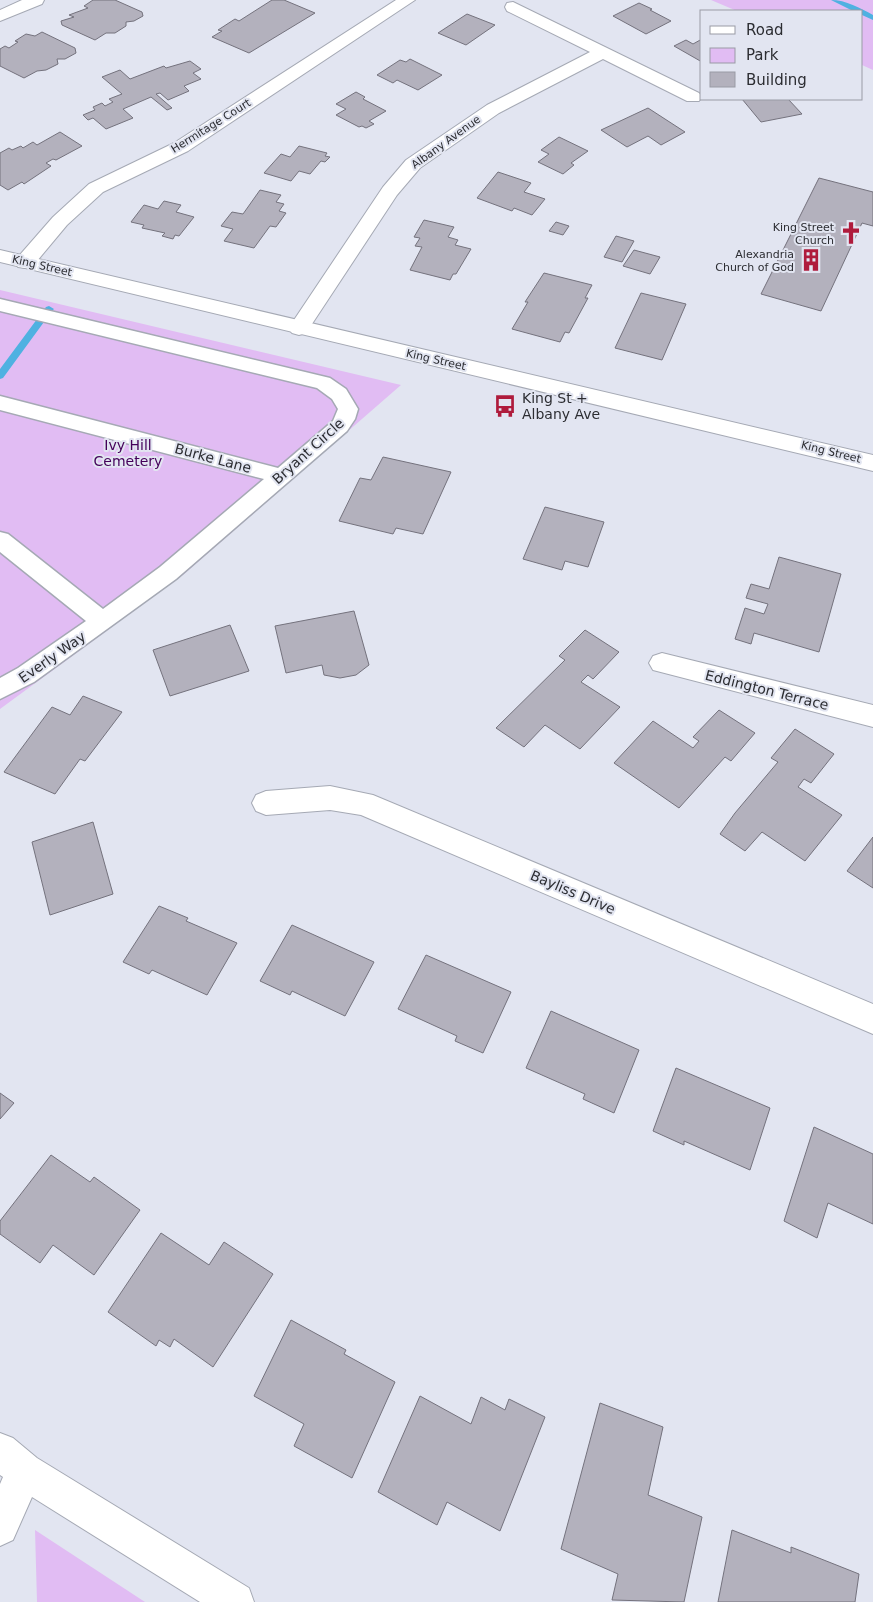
<svg xmlns="http://www.w3.org/2000/svg" width="873" height="1602" font-family="'DejaVu Sans',sans-serif">
	<style>
		.green { fill: #e1bcf3 }
		.lines { fill: none; stroke-linecap: round; stroke-linejoin: round }
		.stream { fill: #4fb1e1; fill-rule: evenodd }
		.building { fill: #b3b1bd; stroke: #74727d }
		.lane-casing { stroke: #a5a9b4; stroke-width: 3 }
		.street-casing { stroke: #a5a9b4; stroke-width: 2 }
		.primary-casing { stroke: #a5a9b4; stroke-width: 2 }
		.lane { fill: #fff; fill-rule: evenodd }
		.street { fill: #fff; fill-rule: evenodd }
		.primary { fill: #fff; fill-rule: evenodd }
		.labels { text-anchor: middle; dominant-baseline: central; stroke-width: 4; stroke-linejoin: round; paint-order: stroke }
		.far-street-label { font-size: 11px; fill: #2c2d32; stroke: #e2e5f1 }
		.far-poi-label { font-size: 11px; fill: #2c2d32; stroke: #e2e5f1; text-anchor: end }
		.poi-label { font-size: 14px; fill: #2c2d32; stroke: #e2e5f1; text-anchor: start }
		.park-label { font-size: 14px; fill: #44005a; stroke: #e2e5f1 }
		.street-label { font-size: 14px; fill: #2c2d32; stroke: #e2e5f1 }
	</style>
	<rect width="100%" height="100%" fill="#e2e5f1"/>
	<path class="green" d="M711 0H873V70L862 65V11H737Z
		M0 290 401 385 184 574 0 709Z
		M35 1530 145 1602H37Z"/>
	<g class="lines">
		<path class="stream" d="M831 0C846 0 860 8 873 15V20L862 15V11H853Z
			M49 306 54 309 52 311 3 378 0 379V369L46 307Z"/>
	</g>
	<path class="building" d="M93 0H115L142 12 143 16 134 21 126 22V26L115 33H106L95 40 62 25 61 21 74 17 69 15 88 8 84 6Z
		M272 0H284L315 13 249 53 212 37 222 31 218 30 235 19 239 21Z
		M639 3 652 9 650 10 671 21 646 34 613 16Z
		M467 14 495 25 466 45 438 33Z
		M42 32 75 48 76 53 65 59H57L58 64 46 70 37 71 24 78 0 66V49L5 46 9 48 18 42 15 41 26 34 35 36Z
		M702 39V62L674 46 686 40 693 44Z
		M410 59 442 75 418 90 397 80 393 83 377 75 400 60 406 62Z
		M190 61 201 69 193 73 201 79 184 86 189 91 168 100 160 93 156 94 172 108 167 110 151 97 123 109 133 118 106 129 93 118 88 120 83 115 95 110 93 107 102 103 105 106 113 102 109 99 122 94 102 77 120 70 130 79 164 66 166 68Z
		M356 92 365 97 363 99 386 111 369 121 374 124 366 128 362 126 359 127 336 115 346 109 336 104Z
		M742 99H788L802 114 761 122Z
		M648 108 685 132 661 145 648 136 627 147 601 130Z
		M60 132 82 146 56 160 53 159 46 163 51 166 24 184 22 182 8 190 0 185V153L9 148 12 150 21 146 23 148 33 142 37 145Z
		M559 137 588 151 571 163 574 165 563 174 538 162 549 154 541 150Z
		M299 146 327 153 325 156 330 157 325 162 321 161 310 174 299 171 291 181 264 173 281 154 290 157Z
		M498 172 531 183 524 192 545 199 532 215 514 208 512 211 477 198Z
		M819 178 873 192V226L862 223 821 311 761 294Z
		M260 190 281 195 276 202 284 204 279 211 286 213 276 227 270 226 254 248 224 241 233 229 221 226 232 212 243 214Z
		M164 201 181 205 176 212 194 217 179 236 175 235 173 239 162 236 165 233 142 228 144 225 131 222 144 205 158 209Z
		M424 220 454 227 448 237 458 240 455 245 471 249 456 274H453L450 280 410 270 422 247 415 246 420 238 414 237Z
		M556 222 569 226 563 235 549 231Z
		M616 236 634 241 622 262 604 257Z
		M634 250 660 257 650 274 623 266Z
		M544 273 592 285 585 298H588L569 333 565 332 560 342 512 329 528 302H525Z
		M641 293 686 304 662 360 615 348Z
		M383 457 451 472 423 534 396 528 393 534 339 521 360 478 371 480Z
		M545 507 604 522 588 567 565 561 562 570 523 559Z
		M779 557 841 574 819 652 754 633 751 644 735 639 745 608 764 614 768 604 746 598 751 584 769 589Z
		M354 611 369 665 356 675 340 678 324 675 322 665 286 673 275 626Z
		M230 625 249 671 170 696 153 650Z
		M585 630 619 652 593 679 588 675 581 682 620 707 580 749 545 725 524 747 496 728 565 660 559 656Z
		M83 696 122 712 85 761 80 759 55 794 4 772 52 707 70 715Z
		M719 710 755 733 731 761 725 757 679 808 614 763 653 721 693 748 699 741 693 737Z
		M795 729 834 754 811 783 804 779 798 787 842 815 805 861 762 832 745 851 720 834 735 813 778 762 771 758Z
		M93 822 113 894 50 915 32 842Z
		M873 837V888L847 871Z
		M159 906 188 918 186 921 237 943 207 995 152 970 149 974 123 962Z
		M292 925 374 962 345 1016 292 991 290 995 260 981Z
		M426 955 511 992 483 1053 455 1041 457 1036 398 1009Z
		M551 1011 639 1050 614 1113 583 1099 585 1094 526 1068Z
		M676 1068 770 1108 750 1170 684 1141V1145L653 1131Z
		M0 1093 14 1103 0 1119Z
		M814 1127 873 1154V1224L828 1203 817 1238 784 1221Z
		M51 1155 90 1182 94 1177 140 1210 94 1275 53 1245 40 1263 0 1234V1221Z
		M161 1233 209 1265 224 1242 273 1274 213 1367 174 1339 170 1347 159 1340 156 1346 108 1312Z
		M291 1320 346 1350 344 1354 395 1382 352 1478 294 1446 304 1424 254 1396Z
		M420 1396 471 1424 481 1397 505 1410 509 1399 545 1417 500 1531 447 1502 437 1525 378 1492Z
		M600 1403 663 1427 648 1495 702 1517 684 1602 612 1600 618 1574 561 1549Z
		M732 1530 791 1553V1547L859 1574 855 1602H718Z"/>
	<g class="lines">
		<defs>
			<path id="lane" d="M0 299 330 378 346 389 358 409 355 419 347 431 176 579 34 682 0 699V678L18 668 86 621 0 552V532L8 534 103 609 160 567 264 479 0 410V396L278 468 333 421 338 409 332 399 317 388 0 311Z"/>
			<path id="street" d="M22 0H44L42 4 0 21V10Z
				M396 0H415L188 151 103 192 67 225 32 267 25 268 18 267 15 262 18 257 53 217 89 184 174 143Z
				M513 2 699 93 702 97 699 101H687L603 59 499 113 420 168 397 195 306 333 299 335 292 333 288 328 292 323 383 187 406 160 487 105 590 52 507 11 505 7 507 3Z
				M662 653 873 705V727L653 670 649 663 653 656Z
				M330 786 373 795 873 1004V1034L361 815 330 810 266 815 256 811 252 803 256 795 266 791Z
				M0 1433 13 1438 37 1458 249 1588 254 1602H200L32 1497 13 1540 0 1546V1484L3 1477 0 1475Z"/>
			<path id="primary" d="M0 250 873 455V471L0 262Z"/>
		</defs>
		<use href="#lane" class="lane-casing"/>
		<use href="#street" class="street-casing"/>
		<use href="#primary" class="primary-casing"/>
		<use href="#lane" class="lane"/>
		<use href="#street" class="street"/>
		<use href="#primary" class="primary"/>
	</g>
	<defs>
		<symbol id="church-bare" viewBox="-9 -9 18 18"><path d="M-1.2-6h2.4v3.5h3.3v2.4h-3.3V6h-2.4V-.1h-3.3v-2.4h3.3Z" fill="#af1b3c" stroke="#e2e5f1" stroke-width="2.5" paint-order="stroke"/></symbol>
		<symbol id="building-bare" viewBox="-9 -9 18 18"><path d="M-4-6H4V6H1V3H-1V6H-4ZM-2.5-4.3h1.7v1.8h-1.7ZM.8-4.3h1.7v1.8H.8ZM-2.5-1h1.7V.8h-1.7ZM.8-1h1.7V.8H.8Z" fill="#af1b3c" stroke="#e2e5f1" stroke-width="2.5" paint-order="stroke"/></symbol>
		<symbol id="bus-bare" viewBox="-9 -9 18 18"><path d="M-5-6H5V4H4V6H2V4H-2V6H-4V4H-5ZM-3.5-4V0h7V-4ZM-3.5 1.2v1.5H-2V1.2ZM2 1.2v1.5H3.5V1.2Z" fill="#af1b3c" stroke="#e2e5f1" stroke-width="2.5" paint-order="stroke"/></symbol>
	</defs>
	<g fill-rule="evenodd">
		<use href="#church-bare" x="835" y="217" width="32" height="32"/>
		<use href="#building-bare" x="795" y="244" width="32" height="32"/>
		<use href="#bus-bare" x="489" y="390" width="32" height="32"/>
	</g>
	<g class="labels">
		<g class="far-street-label">
			<text transform="translate(211 126) rotate(-32)">Hermitage Court</text>
			<text transform="translate(446 142) rotate(-36)">Albany Avenue</text>
			<text transform="translate(42 266) rotate(13)">King Street</text>
			<text transform="translate(436 360) rotate(13)">King Street</text>
			<text transform="translate(831 452) rotate(14)">King Street</text>
		</g>
		<g class="far-poi-label">
			<text x="834" y="227">King Street<tspan x="834" dy="13">Church</tspan></text>
			<text x="794" y="254">Alexandria<tspan x="794" dy="13">Church of God</tspan></text>
		</g>
		<g class="poi-label">
			<text x="522" y="398">King St +<tspan x="522" dy="16">Albany Ave</tspan></text>
		</g>
		<g class="park-label">
			<text x="128" y="445">Ivy Hill<tspan x="128" dy="16">Cemetery</tspan></text>
		</g>
		<g class="street-label">
			<text transform="translate(308 451) rotate(-42)">Bryant Circle</text>
			<text transform="translate(213 458) rotate(15)">Burke Lane</text>
			<text transform="translate(52 657) rotate(-35)">Everly Way</text>
			<text transform="translate(767 690) rotate(14)">Eddington Terrace</text>
			<text transform="translate(573 892) rotate(23)">Bayliss Drive</text>
		</g>
	</g>
	<rect x="700" y="10" width="162" height="90" fill="#e2e5f1" stroke="#999ba5"/>
	<rect x="710" y="26" width="25" height="8" fill="#ffffff" stroke="#999ba5"/>
	<text x="746" y="35" font-size="15" fill="#2c2d32">Road</text>
	<rect x="710" y="48" width="25" height="15" fill="#e1bcf3" stroke="#999ba5"/>
	<text x="746" y="60" font-size="15" fill="#2c2d32">Park</text>
	<rect x="710" y="72" width="25" height="15" fill="#b3b1bd" stroke="#999ba5"/>
	<text x="746" y="85" font-size="15" fill="#2c2d32">Building</text>
</svg>
